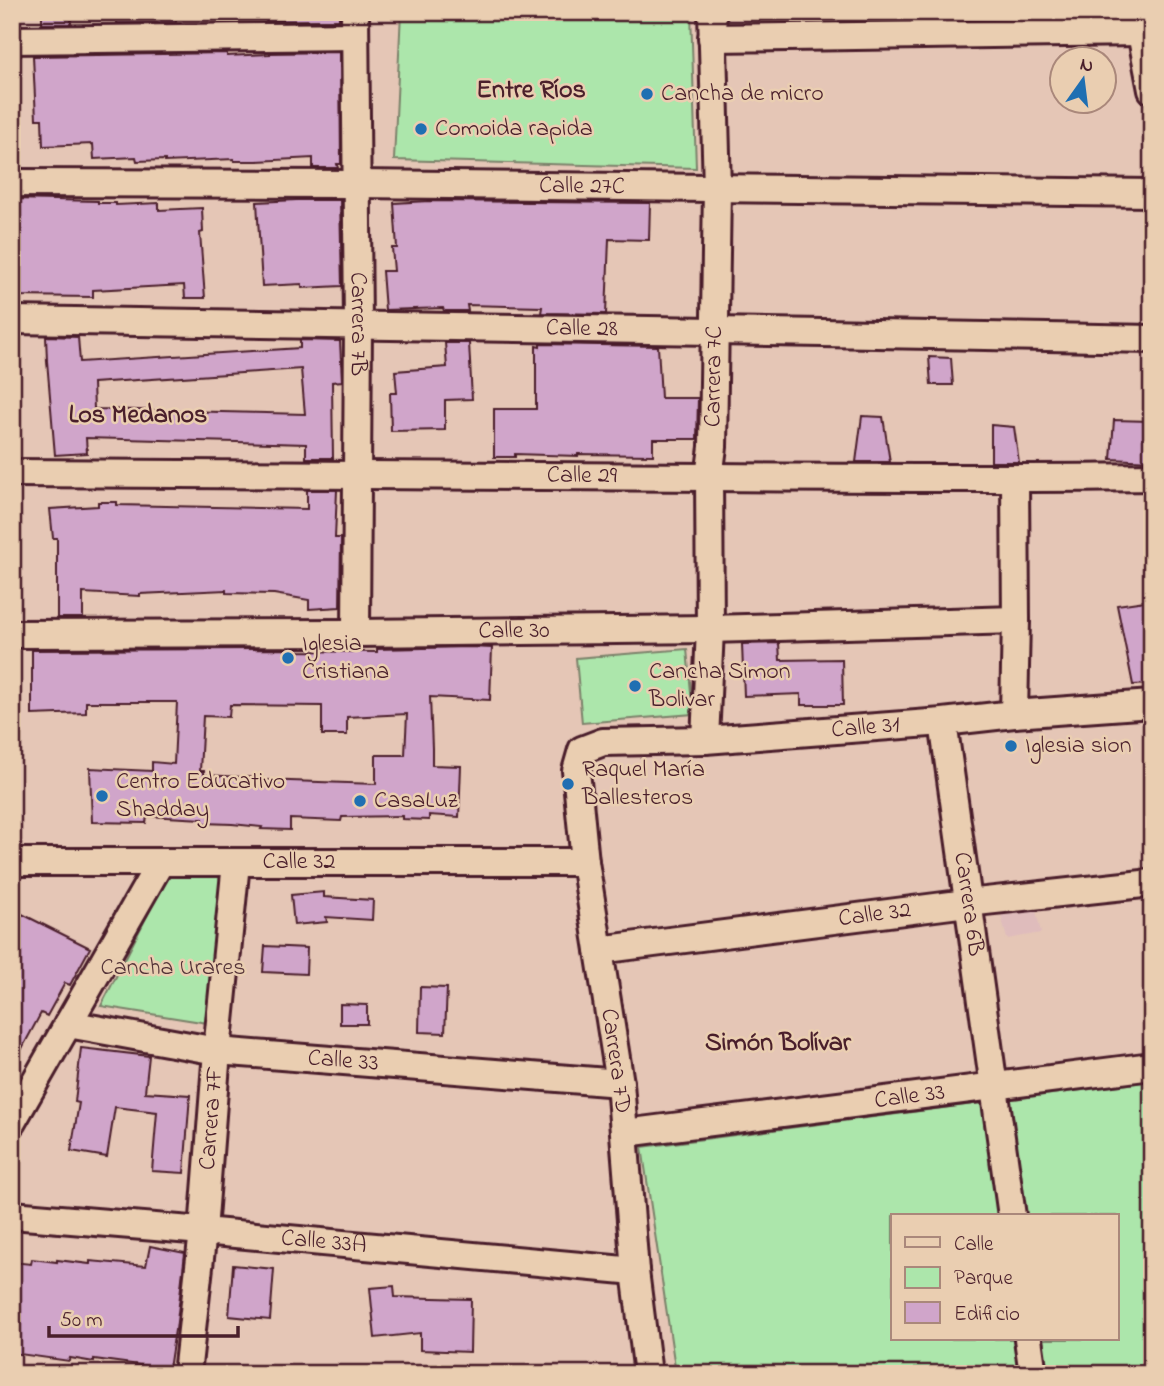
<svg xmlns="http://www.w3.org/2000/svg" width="1164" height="1386" font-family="'Indie Flower',sans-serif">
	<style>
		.built { fill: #dfbcbc }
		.green { fill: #ace6ab; stroke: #7b826b; stroke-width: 2; fill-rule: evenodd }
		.building { fill: #d0a5ca; stroke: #4a1f2b; stroke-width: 2; fill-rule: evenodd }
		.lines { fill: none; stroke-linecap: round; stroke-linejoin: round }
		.street-casing { stroke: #4a1f2b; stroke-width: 32 }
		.street { stroke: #eaceb1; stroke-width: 26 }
		.poi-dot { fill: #1f6fb2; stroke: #eaceb1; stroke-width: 2.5 }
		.labels { text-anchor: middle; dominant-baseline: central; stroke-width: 5; stroke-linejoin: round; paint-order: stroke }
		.poi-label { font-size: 24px; fill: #4a1f2b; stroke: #eaceb1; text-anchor: start }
		.street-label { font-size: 24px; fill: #4a1f2b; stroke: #eaceb1 }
		.park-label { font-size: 24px; fill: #543338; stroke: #eaceb1 }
		.neighbourhood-label { font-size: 26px; font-weight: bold; fill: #4a1f2b; stroke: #eaceb1 }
	</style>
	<rect width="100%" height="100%" fill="#e5c6b6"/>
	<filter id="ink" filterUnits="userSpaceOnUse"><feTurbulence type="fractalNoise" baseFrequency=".0143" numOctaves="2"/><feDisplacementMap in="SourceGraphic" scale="14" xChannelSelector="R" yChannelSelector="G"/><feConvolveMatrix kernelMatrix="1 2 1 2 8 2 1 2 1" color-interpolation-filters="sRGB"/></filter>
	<g filter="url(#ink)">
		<path class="built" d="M1036 910 1041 933 1007 939 1001 915Z"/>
		<path class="green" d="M401 12H691L696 168 394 160Z
			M687 649 693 714 582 723 576 658Z
			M171 869 231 874 214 1024 101 1006Z
			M1152 1081V1374H676L642 1147ZM893 1216H1117V1339H893Z"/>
		<path class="building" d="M42 12H71V24H42Z
			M117 12H176V22L117 23Z
			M268 12H339V20L268 21Z
			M340 52 341 164H337L338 168H313V158L257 161H234V159L165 162V160L137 161 136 157 94 159 93 144 43 146 42 119H36L33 56 227 53V56L270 54V53Z
			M12 199 98 201V203H116V205L159 203V210L202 208 203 232 200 233 205 298H185L184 285 93 290V297L13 296Z
			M297 200H340L342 286 302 288V284L262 286 257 202Z
			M429 201 650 203 649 240 609 239 606 314 541 313 542 307 467 305 468 311H444L443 308 385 310 382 271H394L392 248H397L394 203Z
			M46 336 78 337 80 362 300 348V340L340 341 342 381 332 382 333 458H306V444L86 438 87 453 55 455 47 361ZM301 369 305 414 94 409 93 383Z
			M445 343H469L472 399 445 400V430L391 431 390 393H397L395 371 447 367Z
			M540 344 658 346 661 398H698L697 439H653V455L578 454V456L515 454V457H494V409H536V346L540 347Z
			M929 357 951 358 953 385H931Z
			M862 416 883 417 890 462H856Z
			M1114 420 1150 421 1152 461 1111 459Z
			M991 425 1014 427 1019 462H991Z
			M307 490H337L335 538H341L340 607 309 609V600L274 594 226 593V590L140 594V596L83 593V618H57V538H53L50 509 98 506V502H117V505L307 509Z
			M1152 600V684L1133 685 1117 605Z
			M779 643 780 660 842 659 843 705H801V694L744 696 742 644Z
			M470 647 492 648 490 700 430 697 432 748V765L461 766 459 817 429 815V820L402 819V816L342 817 341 821 290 819V830L261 829 262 827 232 824 203 823V819L147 816 146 823 92 822 90 768 152 771V762L174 764 177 702H86V713L32 715V650L287 649V651L377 652V649ZM230 705 322 706V735H347V717L407 714 405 755H376V784L262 780V778L204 775V771H200L203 716 229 717Z
			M324 892V897L373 900 372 920 326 917 327 922 294 925 291 895Z
			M12 909 90 948 70 985 65 983 47 1016 41 1013 12 1067Z
			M265 946 307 948 306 974 263 972Z
			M420 987 447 988 445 1033 419 1032Z
			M340 1004 367 1005V1024H340Z
			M81 1048 149 1056 145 1092 190 1095 184 1173 152 1171 157 1112 115 1107 107 1157 71 1151 79 1103 75 1102Z
			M150 1246 185 1253 176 1330H175L169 1369 94 1359V1362L70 1358 69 1361 12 1353V1262L31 1264 32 1259 57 1262V1260L90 1264V1261L146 1266Z
			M233 1265 274 1269 270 1320 229 1316Z
			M394 1286 395 1297 471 1299 470 1352 420 1350V1333L375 1338 370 1288Z"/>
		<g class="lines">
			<defs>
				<g id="street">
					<path id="s1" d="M355 12 358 325 356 633"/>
					<path d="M1137 12 1152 90"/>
					<path d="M712 38 1142 32"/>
					<path d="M12 40 355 36"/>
					<path id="s2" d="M12 183 357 184 1152 193"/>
					<path id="s3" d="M12 320 715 331 1152 339"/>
					<path id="s4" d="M12 473C245 473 478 475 711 477 858 478 1005 479 1152 477"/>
					<path id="s5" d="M12 634 356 633 710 629 1016 620"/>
					<path d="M1014 714 1016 620 1015 479"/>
					<path id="s6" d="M943 722 1012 1216"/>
					<path id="s7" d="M705 740 710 629 709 477 713 447 717 188 712 12"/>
					<path id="s8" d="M12 862H585"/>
					<path id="s9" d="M599 950 967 903 1152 883"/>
					<path id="s10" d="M68 1024 217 1051 620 1083"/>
					<path d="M12 1122 160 863"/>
					<path id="s11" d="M625 1133 1152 1066"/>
					<path id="s12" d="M12 1215 203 1231 635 1271"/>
					<path d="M1028 1339 1033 1374"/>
					<path id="s13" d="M187 1374 203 1231 217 1051 236 863"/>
					<path id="s14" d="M648 1374 635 1271 620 1083 585 862 576 771 582 750 603 742 705 740 943 722 1014 714 1152 704"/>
				</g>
			</defs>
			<use href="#street" class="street-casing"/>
			<use href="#street" class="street"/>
		</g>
	</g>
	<g class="poi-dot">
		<circle cx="647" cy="94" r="7"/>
		<circle cx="421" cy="129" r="7"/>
		<circle cx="288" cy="658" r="7"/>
		<circle cx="635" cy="686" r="7"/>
		<circle cx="1011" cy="746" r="7"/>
		<circle cx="568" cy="784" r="7"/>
		<circle cx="102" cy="796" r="7"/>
		<circle cx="360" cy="801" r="7"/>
	</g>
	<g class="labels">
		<g class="poi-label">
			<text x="661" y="94">Cancha de micro</text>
			<text x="435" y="129">Comoida rapida</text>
			<text x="302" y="644">Iglesia<tspan x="302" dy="28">Cristiana</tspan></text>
			<text x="649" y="672">Cancha Simon<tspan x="649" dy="28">Bolivar</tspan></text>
			<text x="1025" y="746">Iglesia sion</text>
			<text x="582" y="770">Raquel María<tspan x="582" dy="28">Ballesteros</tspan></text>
			<text x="116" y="782">Centro Educativo<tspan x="116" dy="28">Shadday</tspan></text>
			<text x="374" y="801">CasaLuz</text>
		</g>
		<g class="street-label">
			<text stroke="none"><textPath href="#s2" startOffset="570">Calle 27C</textPath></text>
			<text stroke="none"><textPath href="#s1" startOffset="312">Carrera 7B</textPath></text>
			<text stroke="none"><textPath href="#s3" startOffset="570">Calle 28</textPath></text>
			<text stroke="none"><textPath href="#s7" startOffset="364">Carrera 7C</textPath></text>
			<text stroke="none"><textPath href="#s4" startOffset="570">Calle 29</textPath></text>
			<text stroke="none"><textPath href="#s5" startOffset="502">Calle 30</textPath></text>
			<text stroke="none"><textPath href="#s14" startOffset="915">Calle 31</textPath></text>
			<text stroke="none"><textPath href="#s8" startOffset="287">Calle 32</textPath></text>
			<text stroke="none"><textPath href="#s6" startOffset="184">Carrera 6B</textPath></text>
			<text stroke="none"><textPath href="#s9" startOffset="278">Calle 32</textPath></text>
			<text stroke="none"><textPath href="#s10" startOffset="278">Calle 33</textPath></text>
			<text transform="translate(615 1061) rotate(82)">Carrera 7D</text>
			<text stroke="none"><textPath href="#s11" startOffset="287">Calle 33</textPath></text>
			<text stroke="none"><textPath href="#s13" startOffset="257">Carrera 7F</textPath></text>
			<text stroke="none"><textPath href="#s12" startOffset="313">Calle 33A</textPath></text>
		</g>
		<g class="park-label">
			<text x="173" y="968">Cancha Urares</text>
		</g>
		<g class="neighbourhood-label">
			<text x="531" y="91">Entre Ríos</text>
			<text x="138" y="416">Los Medanos</text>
			<text x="778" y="1044">Simón Bolívar</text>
		</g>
	</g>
	<rect width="1164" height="1386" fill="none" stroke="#eaceb1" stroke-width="42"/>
	<rect x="21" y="21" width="1122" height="1344" fill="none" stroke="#4a1f2b" stroke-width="2.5" filter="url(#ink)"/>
	<rect x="891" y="1214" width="228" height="126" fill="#eaceb1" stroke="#aa887b" stroke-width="2"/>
	<rect x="905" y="1237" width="35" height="10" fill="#eaceb1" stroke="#aa887b" stroke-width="2"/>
	<text x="954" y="1250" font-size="21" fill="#4a1f2b">Calle</text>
	<rect x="905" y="1267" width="35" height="21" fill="#ace6ab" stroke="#aa887b" stroke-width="2"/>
	<text x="954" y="1284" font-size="21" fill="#4a1f2b">Parque</text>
	<rect x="905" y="1302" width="35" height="21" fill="#d0a5ca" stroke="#aa887b" stroke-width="2"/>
	<text x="954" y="1320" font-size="21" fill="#4a1f2b">Edificio</text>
	<g transform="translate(1083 80) rotate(14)"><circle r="33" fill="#eaceb1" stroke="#aa887b" stroke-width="2"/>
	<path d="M0-5L12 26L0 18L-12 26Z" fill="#1f6fb2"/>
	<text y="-10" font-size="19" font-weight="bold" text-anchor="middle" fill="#4a1f2b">N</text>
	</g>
	<path d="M49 1326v10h189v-10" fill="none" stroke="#4a1f2b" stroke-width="3.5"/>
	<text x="60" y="1326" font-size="21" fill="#4a1f2b" stroke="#eaceb1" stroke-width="5" paint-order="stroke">50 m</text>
</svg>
